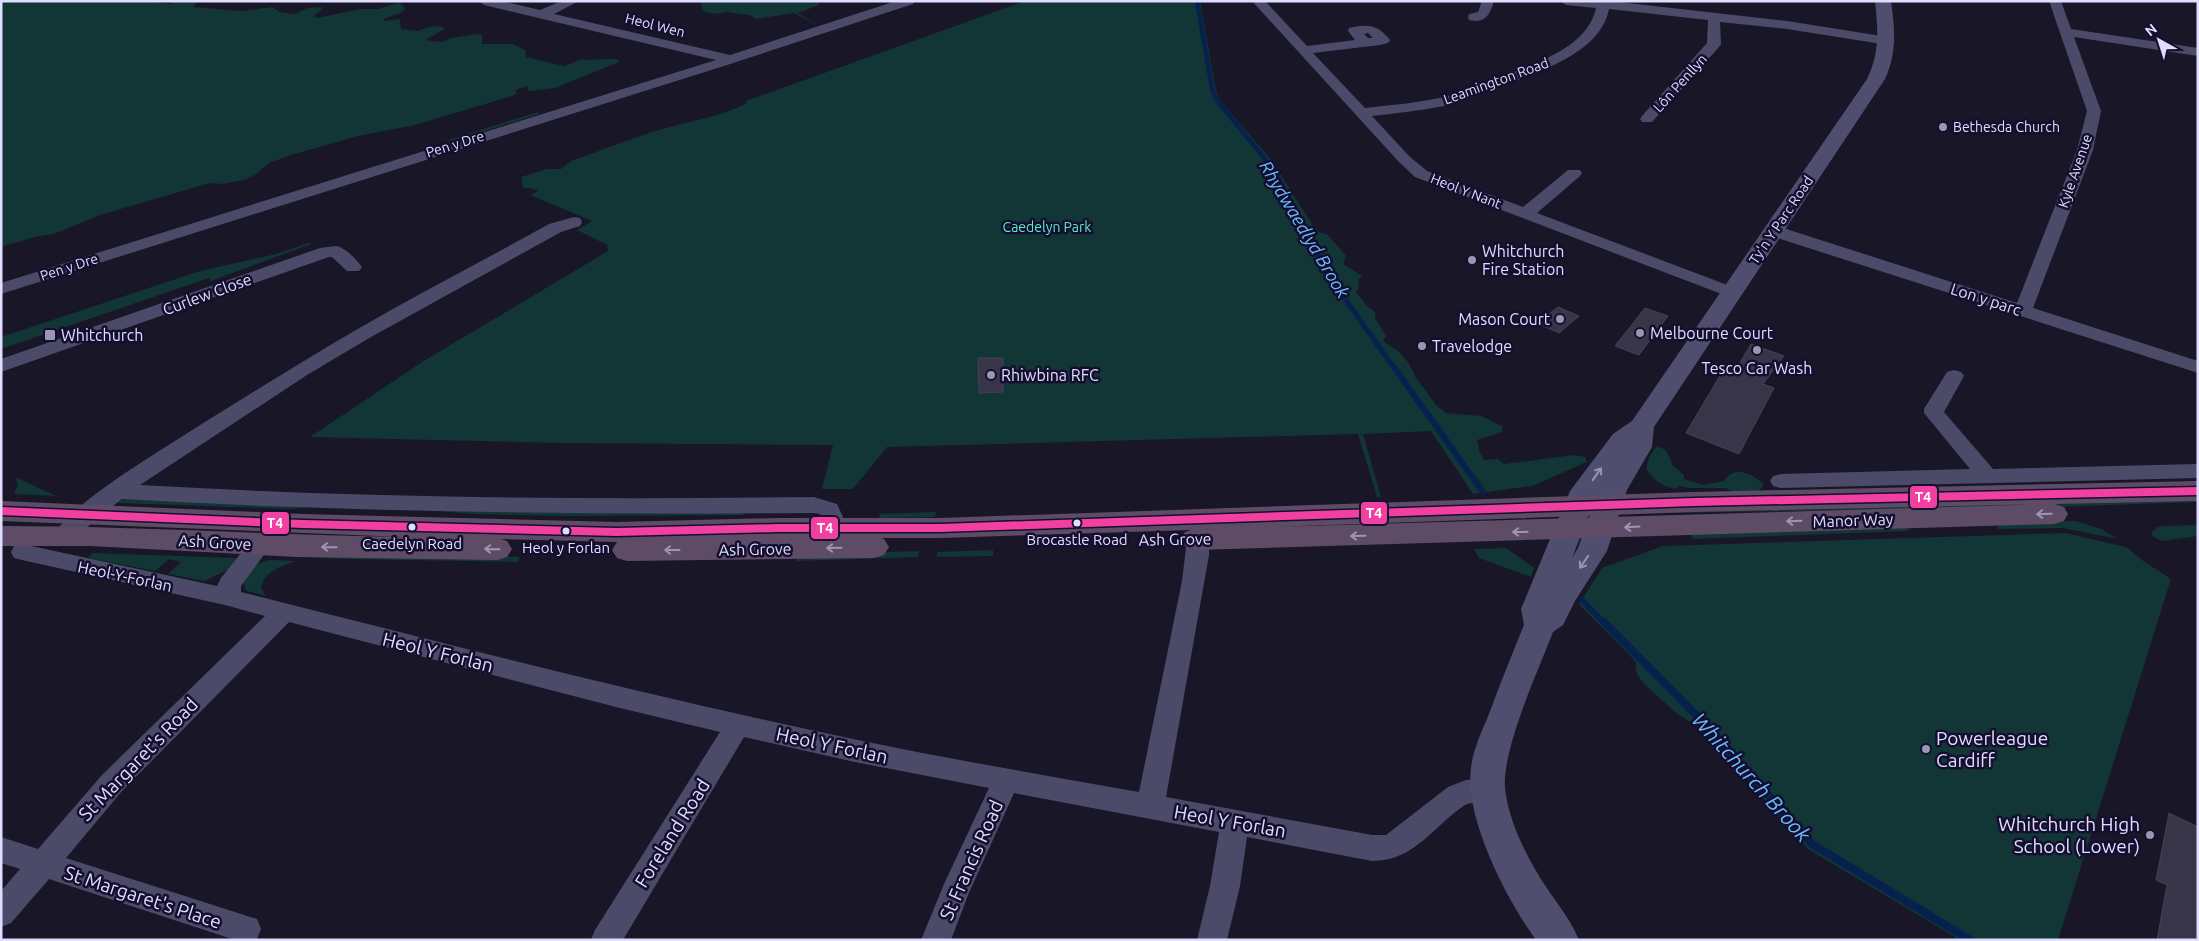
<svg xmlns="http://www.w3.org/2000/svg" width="2199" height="941" font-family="Ubuntu,sans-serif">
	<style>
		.green { fill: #123536 }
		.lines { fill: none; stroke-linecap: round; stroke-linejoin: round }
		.stream-far3 { stroke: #07214e; stroke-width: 4.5 }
		.stream-far2 { stroke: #07214e; stroke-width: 5 }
		.stream-far1 { stroke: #07214e; stroke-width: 6 }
		.stream { stroke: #07214e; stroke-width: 8 }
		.building { fill: #383549; stroke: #45415a }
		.street { fill: #4b4b69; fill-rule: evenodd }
		.secondary { fill: #504e6e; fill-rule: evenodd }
		.highway { fill: #5e4c67; fill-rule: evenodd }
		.bus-1-casing { stroke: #140f2f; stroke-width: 11 }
		.bus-1 { stroke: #f240a1; stroke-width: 8 }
		.oneway { stroke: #9896b6 }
		.oneway2 { stroke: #9f94b3 }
		.poi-dot { fill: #9a97b4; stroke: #140f2f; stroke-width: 2 }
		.bus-dot { fill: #e0ddff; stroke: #140f2f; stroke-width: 2 }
		.labels { text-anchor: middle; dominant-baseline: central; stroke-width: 5; stroke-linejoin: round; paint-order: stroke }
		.far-street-label { font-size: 14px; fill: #e0ddff; stroke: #140f2f }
		.far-poi-label { font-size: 14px; fill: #e0ddff; stroke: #140f2f; text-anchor: start }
		.far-park-label { font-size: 14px; fill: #5aedc7; stroke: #140f2f }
		.bus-label { font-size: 15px; fill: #e0ddff; stroke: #140f2f }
		.poi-label { font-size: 16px; fill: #e0ddff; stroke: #140f2f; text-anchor: start }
		.street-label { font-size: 16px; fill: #e0ddff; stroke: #140f2f }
		.water-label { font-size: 18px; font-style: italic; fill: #6bbcff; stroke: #140f2f }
		.near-street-label { font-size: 19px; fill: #e0ddff; stroke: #140f2f }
		.near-poi-label { font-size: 19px; fill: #e0ddff; stroke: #140f2f; text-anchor: start }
		.near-water-label { font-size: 21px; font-style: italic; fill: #6bbcff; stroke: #140f2f }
		.line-badge { stroke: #140f2f; stroke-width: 2 }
		.badge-label { font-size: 14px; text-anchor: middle; font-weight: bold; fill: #fff }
	</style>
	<rect width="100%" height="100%" fill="#191628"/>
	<path class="green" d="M1 1H146L171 4 173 1H198L193 7 242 11 272 7 280 12 295 14 307 8 322 7 321 10 314 16 317 18 360 9H378L398 3 403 5 405 9 402 12 384 19V21L400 19 401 29 417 31 433 26 443 27 445 29 425 40 442 42 451 38 478 34 482 35V44H512L525 50 526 57 564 66 579 60 617 59 619 62 555 88 531 91 528 90 527 86 515 90 517 93 512 96 415 125 358 136 291 155 269 163 255 175 244 180 222 184 210 183 100 215 54 234 35 237 1 247Z
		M700 1H813L819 3V5L798 13 818 26 794 13 756 19 749 15 727 12 714 14 703 11Z
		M1025 1H1200L1215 86 1219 99 1272 161 1314 227 1319 232 1328 235 1346 256 1343 264 1362 276 1358 280 1359 288 1356 292 1367 306 1375 312V318L1386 336 1383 341 1398 351 1408 362 1417 379 1436 405 1446 413 1481 416 1502 426V432L1477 440 1479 450 1484 460 1498 459 1504 464 1574 455 1585 457 1587 462 1532 486 1473 494 1431 431 1363 434 1381 497H1377L1358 434 887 447 853 489H822L833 445 561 443 310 437 422 362 608 251 607 245 577 230 592 221 530 195 538 191 531 188H523L521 177 547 169H561L571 161C603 150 634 137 666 128 693 120 721 117 747 103L746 101Z
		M538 112 539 114 450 142 448 140Z
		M309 243 311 244 211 281 209 278 1 349V337L200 271 276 254Z
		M1657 446 1666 450 1673 466 1684 475V479L1703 485 1724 481C1734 464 1754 474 1764 485L1756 494 1734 492 1726 488H1689L1680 486 1676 489C1663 487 1652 479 1646 469L1649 457Z
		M15 477 56 496 14 494 18 484Z
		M2198 498V502L2021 508 1660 513 1661 510Z
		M124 499 308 507 295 509 116 503Z
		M424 510 744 512 743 515 574 516 475 514Z
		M936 512 935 517 879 518 880 514Z
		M2076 521 2101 529 2118 539 2063 528 1996 529 2002 523Z
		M2198 525V536L2162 541 2152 536V532L2158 527 2164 526Z
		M1907 528 1909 531 1693 539 1690 533Z
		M2065 533 2126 547 2142 560 2171 579 2058 940H1960L1808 849 1705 732 1675 712 1642 682 1636 671V662L1579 604 1602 568 1663 546Z
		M1506 548 1534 568 1531 577 1479 558 1474 549Z
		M993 550V556L937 557V552Z
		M919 551 918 557 796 561 797 555Z
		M93 553 236 558 231 568 205 581 168 574 181 562 169 559 155 571 88 558Z
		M426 555 520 557 518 562 346 559 284 556Z
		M270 560 295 561C281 567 264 571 261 588L266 596 247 591C237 576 256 562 270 560Z"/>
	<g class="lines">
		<path class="stream-far3" d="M1197 1 1212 88 1216 99 1269 164"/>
		<path class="stream-far2" d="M1268 163 1275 172 1330 278 1395 369"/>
		<path class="stream-far1" d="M1394 367 1483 492
			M1582 600 1605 624"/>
		<path class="stream" d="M1604 622 1710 729 1812 844 1970 940"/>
	</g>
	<path class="building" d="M1558 307 1579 316 1559 333 1537 323Z
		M1645 308 1668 316 1639 355 1615 346Z
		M1751 344 1784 356 1763 384 1774 388 1739 454 1686 433 1724 369 1734 373Z
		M978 358H1003V392L979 393Z
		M2169 813 2198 827V940H2157L2167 885 2156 880Z"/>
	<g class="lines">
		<path class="street" d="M478 1H501L540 10 562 1H579L554 14 730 55 896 1H915L913 4 724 66 1 294V283L716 60 484 5Z
			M1252 1H1265L1307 46 1355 40 1348 31 1349 28C1368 24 1377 24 1390 40L1388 43 1380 45 1313 53 1365 108C1391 105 1418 103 1444 97 1462 93 1478 85 1494 79 1529 66 1588 49 1596 8L1566 5 1560 1H1610L1787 21 1888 37 1895 41 1888 45 1787 29 1720 22 1721 44 1719 47 1652 122H1642L1640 119 1642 116 1707 43 1708 20 1609 9C1601 53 1538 72 1502 86 1483 93 1464 101 1444 106 1420 111 1396 113 1372 116L1409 156 1427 171 1523 207 1568 170H1580L1582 173 1580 176 1537 213 1738 289 1741 293 1738 297 1732 298 1415 177 1399 162ZM1368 33 1373 38H1368L1364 34Z
			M1482 1H1494C1490 14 1486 24 1469 20L1468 17 1469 14 1478 12Z
			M2049 1H2061L2071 29 2198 48V56L2074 37 2101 111 2093 150 2033 308 2198 361V373L1768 235 1766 231 1768 227H1780L2017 303 2077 150 2087 111Z
			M574 217 580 218 582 222 580 226 561 232 371 337 307 375 140 485C365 498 589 500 814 497L837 504 843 517 838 534 830 536 822 534 819 528 820 514 814 513C583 515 352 512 122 499L96 519 72 542 64 544 56 542 53 536C70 505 147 459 178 439 237 402 296 365 356 330 419 293 485 260 549 224Z
			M336 246C346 248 356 259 362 267L359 271H347L332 257H329L1 372V359L320 248Z
			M1954 370 1961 372 1964 376 1944 412 1993 469 2198 464V478L1781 488 1773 486 1770 481 1773 476 1781 474 1970 469 1924 413V409L1947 372Z
			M1198 531 1206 533 1209 539V555L1166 797 1372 835H1386L1448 787 1466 780 1489 779 1499 783 1503 791 1499 799C1489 803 1472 801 1465 805 1432 827 1415 861 1372 861L1247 837 1240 886 1227 940H1197L1210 886 1219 832 1014 793 968 895 951 940H921L944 884 989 788 855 762 744 737 623 940H591L595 930 720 732 616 707 289 622 122 791 66 858 257 919 261 929 257 939 235 940 49 879 11 923 1 927V891L20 869 1 863V837L38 849 102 775 265 616 225 605 22 560 14 558 11 552 14 546 22 544 217 586 221 578 253 538 261 536 269 538 272 544 241 586V592C444 643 647 696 853 739 948 759 1044 775 1139 792L1182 581 1187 539 1190 533Z"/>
		<path class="secondary" d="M1875 1H1891C1895 29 1897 53 1885 79L1654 427 1652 447 1627 490 1607 551 1575 601 1563 625 1553 632C1538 671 1502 749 1505 788 1508 816 1521 845 1535 869 1548 893 1569 915 1579 940H1536C1507 900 1464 818 1471 768 1473 749 1482 731 1489 714 1500 684 1512 654 1524 625L1521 609 1570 491 1613 434 1632 421 1867 79C1880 53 1878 29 1875 1ZM1598 492 1578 548 1572 558 1597 494Z"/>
		<path class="highway" d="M2198 481V501L2054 504 2064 507 2068 514 2064 521 2054 524 1195 550 1185 546 1180 539 1185 532 1191 530 940 538H881L884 539 889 547 884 555 874 558 627 561 617 558 612 550 617 542 501 539 507 541 512 549 507 557 497 560 297 557 90 546H1V526C136 526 270 535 404 537L1 521V501L303 514 617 522 778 518H940L1694 492ZM2050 504 1272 527 1694 512Z"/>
		<defs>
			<path id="bus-1" d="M1 511 303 524 617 532 778 528H940L1694 502 2198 491"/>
		</defs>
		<use href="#bus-1" class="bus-1-casing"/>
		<use href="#bus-1" class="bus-1"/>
	</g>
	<defs><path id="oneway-shaft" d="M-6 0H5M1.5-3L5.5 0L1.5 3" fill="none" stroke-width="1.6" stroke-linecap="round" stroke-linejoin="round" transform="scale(1.25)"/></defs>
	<g class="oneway">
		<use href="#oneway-shaft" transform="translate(1597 474) rotate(-55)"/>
		<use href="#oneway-shaft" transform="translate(1584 562) rotate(124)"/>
	</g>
	<g class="oneway2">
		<use href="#oneway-shaft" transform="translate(2044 514) rotate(178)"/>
		<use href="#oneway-shaft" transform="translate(1794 521) rotate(178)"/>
		<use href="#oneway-shaft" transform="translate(1632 527) rotate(177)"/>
		<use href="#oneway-shaft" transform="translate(1520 532) rotate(179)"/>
		<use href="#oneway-shaft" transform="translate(1358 536) rotate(179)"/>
		<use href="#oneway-shaft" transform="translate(329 547) rotate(-179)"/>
		<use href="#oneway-shaft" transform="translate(834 548) rotate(179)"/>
		<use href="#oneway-shaft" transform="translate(492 549) rotate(-179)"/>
		<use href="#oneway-shaft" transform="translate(672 550) rotate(180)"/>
	</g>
	<g class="poi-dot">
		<circle cx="1943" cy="127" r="5"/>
		<circle cx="1472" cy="260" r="5"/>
		<circle cx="1560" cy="319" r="5"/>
		<circle cx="1640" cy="333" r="5"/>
		<rect x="44" y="329" width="12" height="12" rx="2.5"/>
		<circle cx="1422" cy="346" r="5"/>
		<circle cx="1757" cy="350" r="5"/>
		<circle cx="991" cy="375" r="5"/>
		<circle cx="1926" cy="749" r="5"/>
		<circle cx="2150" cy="835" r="5"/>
	</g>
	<g class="bus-dot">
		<circle cx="1077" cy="523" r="4.5"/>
		<circle cx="412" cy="527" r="4.5"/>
		<circle cx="566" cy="531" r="4.5"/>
	</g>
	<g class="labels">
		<g class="far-street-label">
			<text transform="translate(655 25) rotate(14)">Heol Wen</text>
			<text transform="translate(1496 81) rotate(-20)">Leamington Road</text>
			<text transform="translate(1680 83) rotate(-48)">Lôn Penllyn</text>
			<text transform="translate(455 144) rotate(-17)">Pen y Dre</text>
			<text transform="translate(2075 171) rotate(-71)">Kyle Avenue</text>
			<text transform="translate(1466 191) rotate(21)">Heol Y Nant</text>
			<text transform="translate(1781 220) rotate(-56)">Ty'n Y Parc Road</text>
			<text transform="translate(69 267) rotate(-18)">Pen y Dre</text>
		</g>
		<g class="far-poi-label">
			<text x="1953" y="127">Bethesda Church</text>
		</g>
		<g class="far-park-label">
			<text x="1047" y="227">Caedelyn Park</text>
		</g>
		<g class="bus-label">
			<text x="1077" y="539">Brocastle Road</text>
			<text x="412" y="543">Caedelyn Road</text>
			<text x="566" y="547">Heol y Forlan</text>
		</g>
		<g class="poi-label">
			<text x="1482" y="251">Whitchurch<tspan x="1482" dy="18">Fire Station</tspan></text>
			<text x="1550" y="319" text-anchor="end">Mason Court</text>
			<text x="1650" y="333">Melbourne Court</text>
			<text x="61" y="335">Whitchurch</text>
			<text x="1432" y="346">Travelodge</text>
			<text x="1757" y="368" text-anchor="middle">Tesco Car Wash</text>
			<text x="1001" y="375">Rhiwbina RFC</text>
		</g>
		<g class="street-label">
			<text transform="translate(207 294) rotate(-20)">Curlew Close</text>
			<text transform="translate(1986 299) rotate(18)">Lon y parc</text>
			<text transform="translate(1853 520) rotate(-2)">Manor Way</text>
			<text transform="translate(1175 539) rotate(-1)">Ash Grove</text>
			<text transform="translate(215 542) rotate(3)">Ash Grove</text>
			<text transform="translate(755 549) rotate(-1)">Ash Grove</text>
			<text transform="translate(125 576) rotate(12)">Heol-Y-Forlan</text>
		</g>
		<g class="water-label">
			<text transform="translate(1305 229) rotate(59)">Rhydwaedlyd Brook</text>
		</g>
		<g class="near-street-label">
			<text transform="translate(438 652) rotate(14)">Heol Y Forlan</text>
			<text transform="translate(832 745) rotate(12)">Heol Y Forlan</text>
			<text transform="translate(138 759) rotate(-46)">St Margaret's Road</text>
			<text transform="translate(1230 821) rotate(10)">Heol Y Forlan</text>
			<text transform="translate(672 833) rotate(-58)">Foreland Road</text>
			<text transform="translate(971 860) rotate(-66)">St Francis Road</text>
			<text transform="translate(143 897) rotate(18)">St Margaret's Place</text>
		</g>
		<g class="near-poi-label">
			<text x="1936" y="738">Powerleague<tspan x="1936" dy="22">Cardiff</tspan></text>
			<text x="2140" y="824" text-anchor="end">Whitchurch High<tspan x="2140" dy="22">School (Lower)</tspan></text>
		</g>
		<g class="near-water-label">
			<text transform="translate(1752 777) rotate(48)">Whitchurch Brook</text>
		</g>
	</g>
	<g class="line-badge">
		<rect x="1909" y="485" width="29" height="24" rx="5" fill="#f240a1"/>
		<rect x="1360" y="501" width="28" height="24" rx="5" fill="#f240a1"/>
		<rect x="261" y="511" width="29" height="24" rx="5" fill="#f240a1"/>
		<rect x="810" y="516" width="29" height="24" rx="5" fill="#f240a1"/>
	</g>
	<g class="badge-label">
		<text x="1923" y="502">T4</text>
		<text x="1374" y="518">T4</text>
		<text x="275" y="528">T4</text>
		<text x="825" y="533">T4</text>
	</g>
	<rect width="2199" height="941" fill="none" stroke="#e0ddff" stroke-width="5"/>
	<g transform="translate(2159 40) rotate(321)" stroke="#140f2f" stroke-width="4" paint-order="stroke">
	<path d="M0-4L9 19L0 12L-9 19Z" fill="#e0ddff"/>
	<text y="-8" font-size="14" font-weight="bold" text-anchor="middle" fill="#e0ddff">N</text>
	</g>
</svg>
